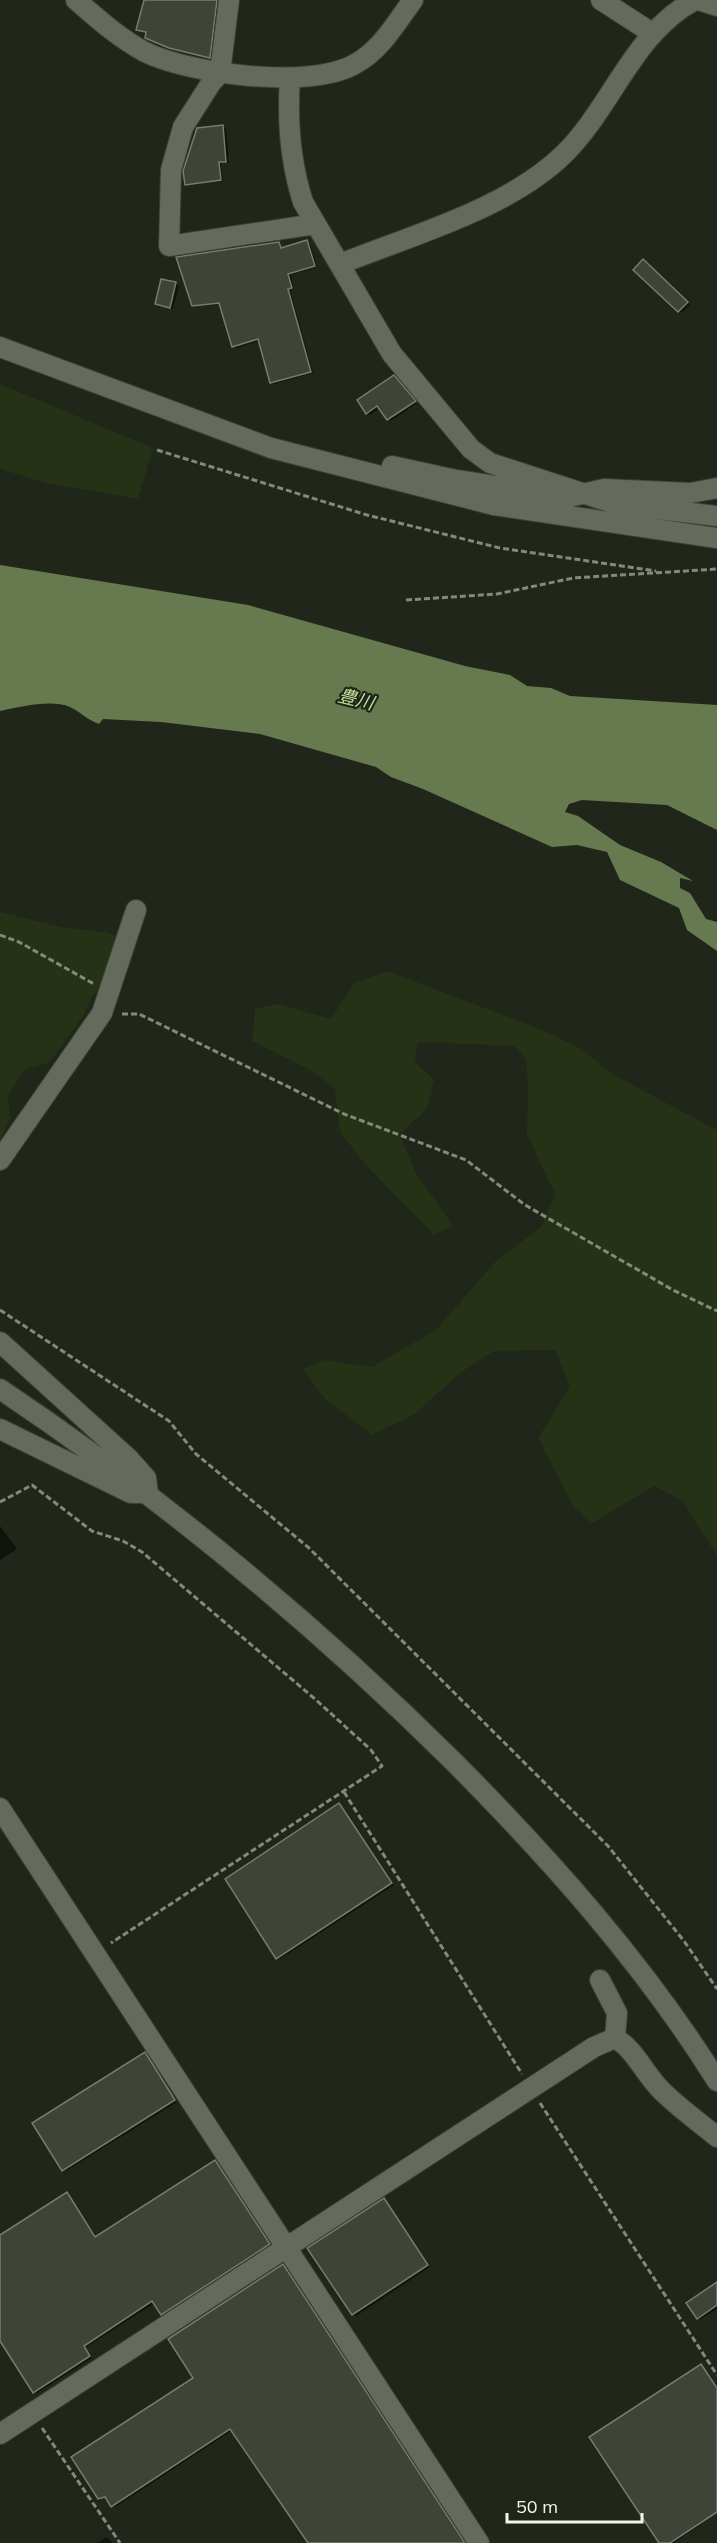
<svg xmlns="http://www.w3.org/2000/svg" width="717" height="2543" font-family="Mulish,'Noto Sans JP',sans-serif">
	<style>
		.green { fill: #253216 }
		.water { fill: #677a4f }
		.shadow { fill: #0007 }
		.building { fill: #3e4437; stroke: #767d6e; stroke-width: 1.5 }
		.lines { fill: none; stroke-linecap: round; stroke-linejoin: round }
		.minor-casing { stroke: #3c4137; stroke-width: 22 }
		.path { stroke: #84897e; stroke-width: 3; stroke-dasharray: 6 3; stroke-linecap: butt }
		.minor { stroke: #646b5c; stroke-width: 20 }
		.labels { text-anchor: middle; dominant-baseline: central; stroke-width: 4.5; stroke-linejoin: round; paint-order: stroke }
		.water-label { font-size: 18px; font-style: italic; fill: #c2e29d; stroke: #202619 }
	</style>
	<rect width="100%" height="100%" fill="#202619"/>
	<path class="green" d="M0 384 153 448 138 499 46 483 0 469Z
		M0 912 65 928 107 932 137 944 128 972 92 996 83 1016 50 1062 24 1070 8 1095 10 1118 0 1141Z
		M387 971 540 1029 580 1048 614 1075 717 1130V1556L683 1501 654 1486 592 1523 573 1506 538 1438 570 1387 556 1350 494 1351 460 1373 415 1414 372 1435 324 1398 303 1369 323 1360 372 1367 436 1330 495 1262 541 1227 555 1194 527 1135 528 1088 526 1059 514 1046 418 1042 415 1062 434 1080 427 1109 399 1134 416 1173 453 1226 434 1235 365 1164 340 1132 335 1089 312 1071 252 1041 255 1009 277 1004 331 1019 354 983Z"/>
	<path class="water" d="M0 565 248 605 465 666 510 675 527 686 551 688 570 696 717 705V830L667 805 582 800 569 804 565 812 578 816 620 845 661 862 693 881 680 878V888L690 893 706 919 717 922V951L687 930 679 908 620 880 607 852 577 845 552 847 423 789 391 777 376 767 260 734 161 722 103 719 99 724C87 720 81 712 70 707 50 699 21 707 0 711Z"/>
	<path class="shadow" d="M146 0 220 1 213 59 174 49 149 39 148 33 141 31Z
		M223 127 226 128 229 163H221L223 181 186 184Z
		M307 242 310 244 317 267 291 275 294 289 290 290 313 373 274 384 271 382 260 341 236 348 233 346 221 304 193 305 279 243 283 249Z
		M646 263 690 304 682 313 636 270Z
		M162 280 179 286 173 309 156 304Z
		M394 377 417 403 391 421 380 408 370 415 367 413Z
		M0 1526 17 1549 0 1560Z
		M340 1805 394 1885 280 1959 277 1958Z
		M145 2054 177 2102 66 2171 63 2170Z
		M215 2161 272 2246 165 2315 155 2303 86 2347 92 2358 37 2393 34 2392 0 2338V2237L67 2194 97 2238Z
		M384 2200 430 2267 356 2316 353 2314Z
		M283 2266 286 2268 466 2543H309L233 2430 115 2507 107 2498H99Z
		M717 2284V2309L701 2319 698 2318Z
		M701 2366 717 2387V2513L674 2543H660Z
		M107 2537 113 2543H97Z"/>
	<path class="building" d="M144 0H217L210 58 169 48 145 38 146 32 136 30Z
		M223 125 226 162H219L221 180 185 185 183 171 197 128Z
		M307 240 315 266 288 274 292 288 288 289 311 372 270 383 258 339 232 347 219 303 192 306 176 257 279 242 281 248Z
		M643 259 688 302 678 312 633 270Z
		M161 279 176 282 170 308 155 304Z
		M394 375 416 401 387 420 377 406 366 414 357 400Z
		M339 1803 392 1883 276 1959 225 1879Z
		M145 2052 175 2100 62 2171 32 2123Z
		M215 2160 270 2244 161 2315 152 2301 84 2346 90 2356 33 2393 0 2341V2235L67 2192 95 2237Z
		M384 2198 428 2265 352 2315 307 2248Z
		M283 2264 465 2543H308L230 2429 111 2507 105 2497 98 2499 71 2457 193 2378 168 2339Z
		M717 2282V2305L697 2319 686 2303Z
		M701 2364 717 2388V2512L670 2543H659L589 2437Z"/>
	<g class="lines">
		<defs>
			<path id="minor" d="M76 0C98 19 119 38 145 52 190 74 310 90 355 64 381 50 396 23 413 0
				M229 0 220 73 211 83 183 127 171 170 169 246 316 224
				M601 0 652 33
				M698 0 717 6
				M290 78C287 120 290 161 303 202L392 354 471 449 490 463 616 504 717 516
				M340 264C412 235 508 209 564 154 612 107 633 33 695 0
				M0 347 271 448 494 505 717 538
				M392 466 456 480 569 497 604 489 690 493 717 488
				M0 1160 102 1013 136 910
				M0 1342 129 1459 146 1478 148 1493H131L0 1429
				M0 1389C164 1499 315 1624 455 1763 552 1861 644 1964 717 2081
				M0 1808 479 2543
				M600 1980 617 2013 615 2038C635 2049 645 2075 662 2091 679 2108 699 2122 717 2137
				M0 2434 594 2047 615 2038"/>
		</defs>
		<use href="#minor" class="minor-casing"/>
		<path class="path" d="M157 450 367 515 500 548 656 571
			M406 600 497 594 573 578 717 569
			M0 935 19 942 94 984
			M122 1014H139L344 1114 466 1160 525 1205 673 1290 717 1311
			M0 1310 169 1421 196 1454 309 1548 608 1846 684 1941 717 1989
			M0 1502 32 1485 92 1531 123 1541 142 1552 315 1699 371 1750 382 1766 111 1943
			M344 1792 522 2074
			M540 2103 717 2375
			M42 2428 120 2543"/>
		<use href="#minor" class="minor"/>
	</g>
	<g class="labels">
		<g class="water-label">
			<text transform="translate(356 699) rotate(14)">豊川</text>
		</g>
	</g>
	<path d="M507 2513v9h135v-9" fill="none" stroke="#f2f6ed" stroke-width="3"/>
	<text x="516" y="2513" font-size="18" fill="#f2f6ed" stroke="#202619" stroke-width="4.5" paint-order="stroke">50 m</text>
</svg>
